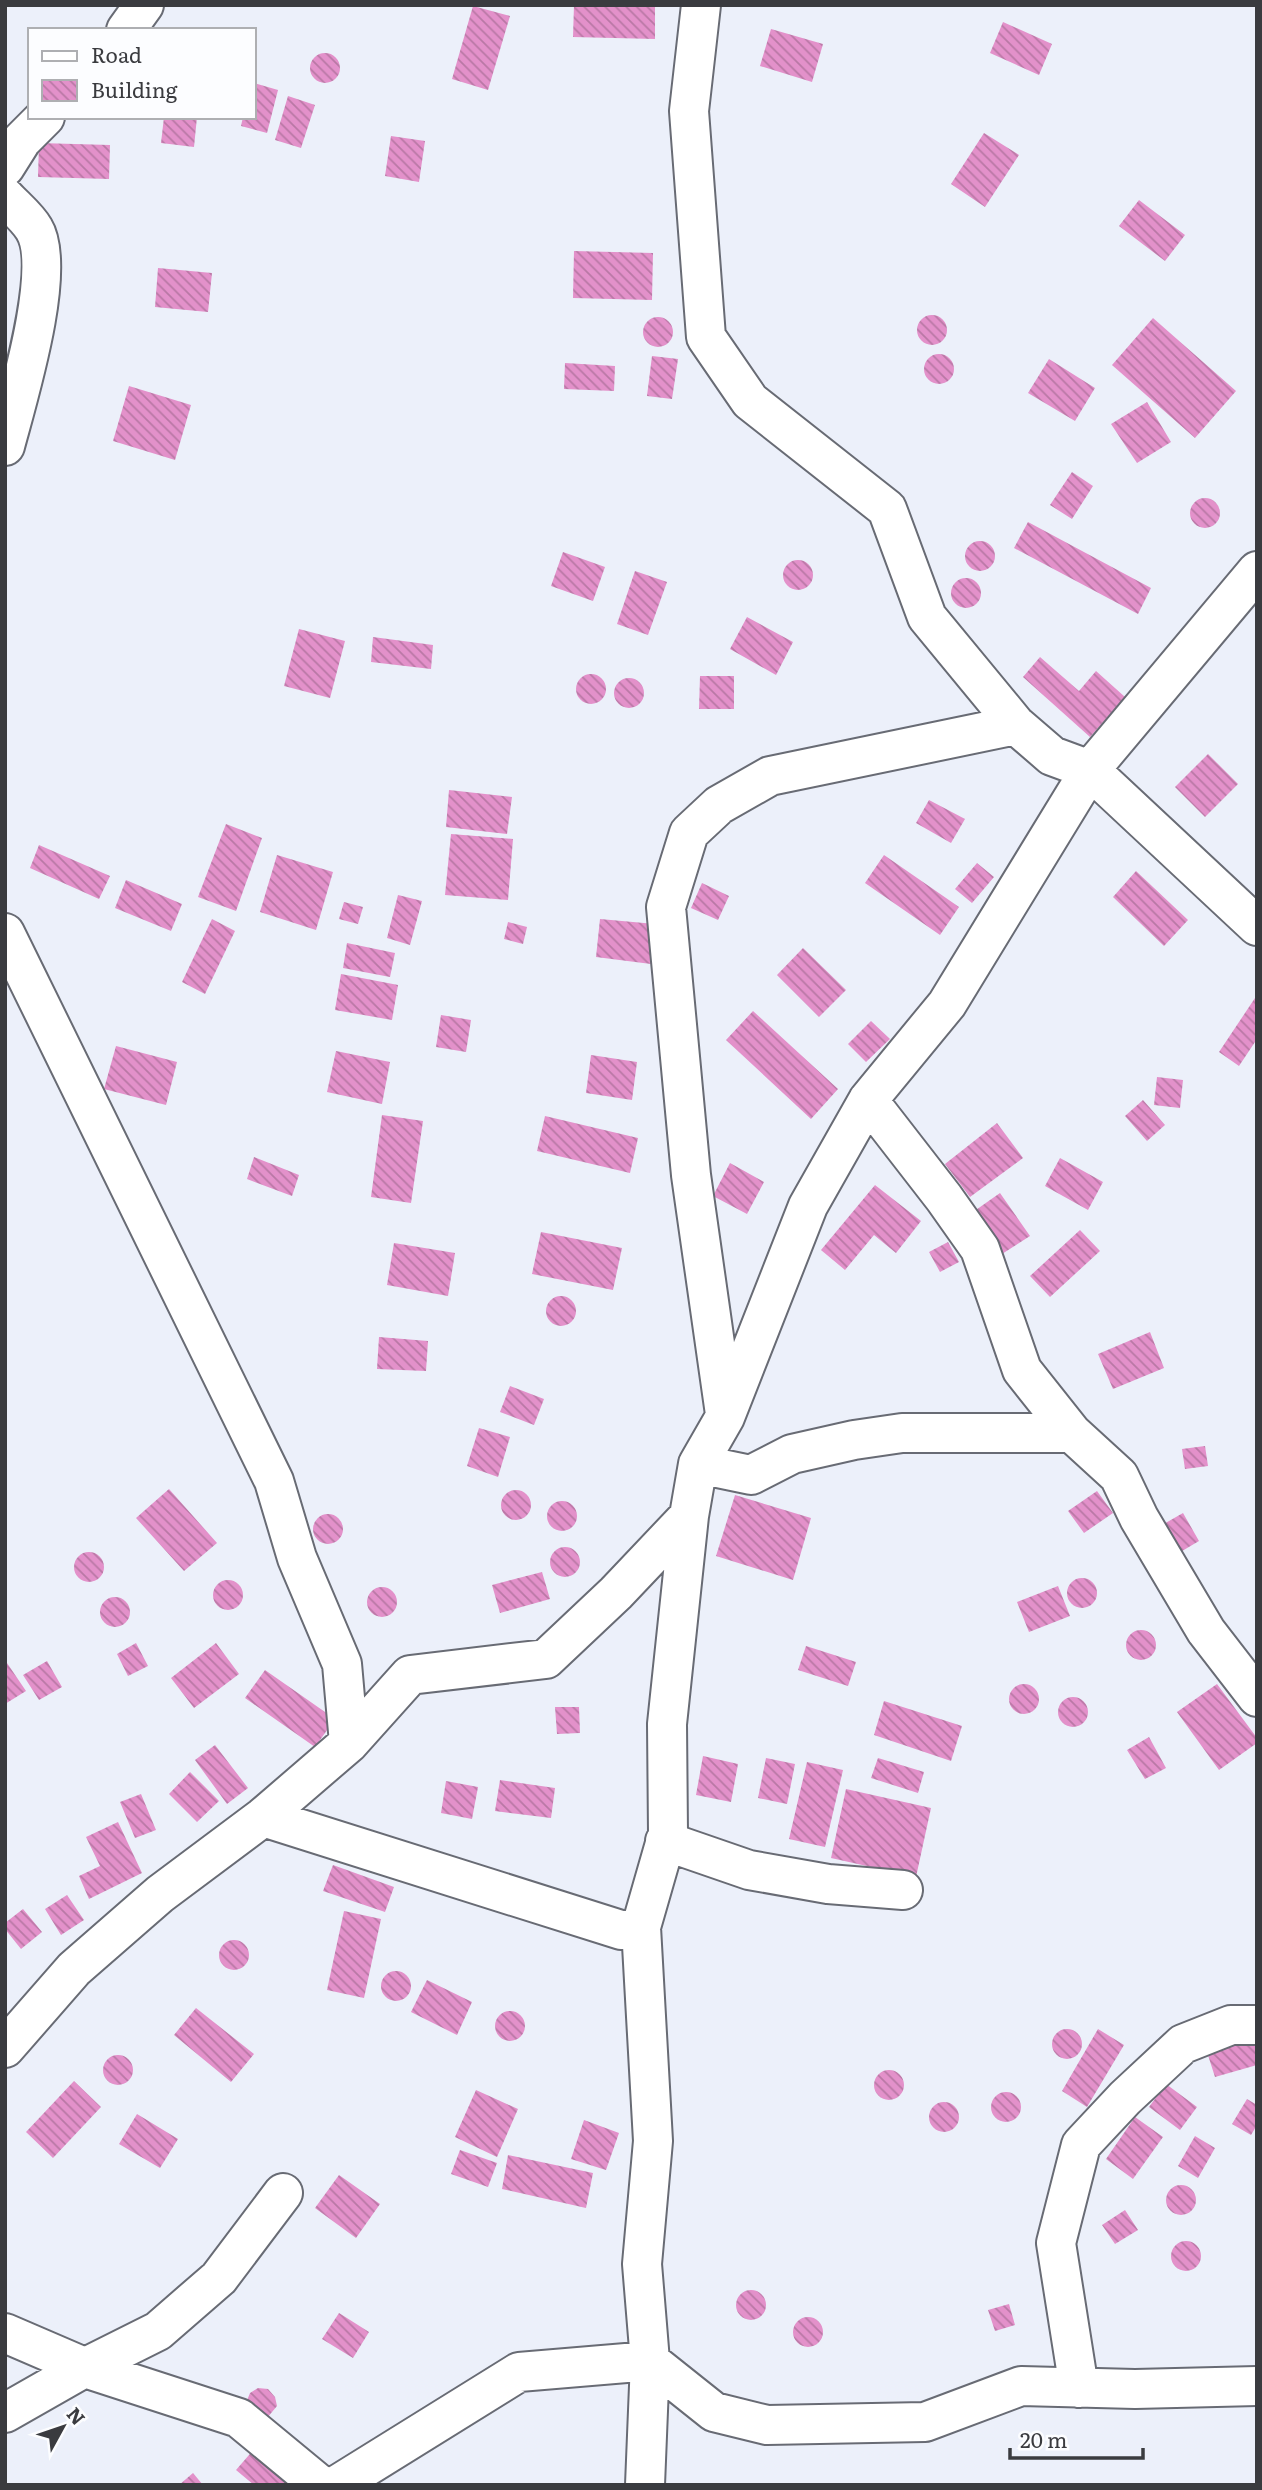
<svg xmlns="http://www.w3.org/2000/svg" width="1262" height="2490" font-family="Literata,serif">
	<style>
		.building { fill: url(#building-back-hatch) }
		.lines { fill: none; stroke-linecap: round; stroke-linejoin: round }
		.street-casing { stroke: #686b74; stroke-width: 42 }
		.street { stroke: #fff; stroke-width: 38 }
	</style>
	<defs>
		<pattern id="building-back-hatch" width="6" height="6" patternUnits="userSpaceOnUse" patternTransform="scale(1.75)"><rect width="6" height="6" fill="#e391ca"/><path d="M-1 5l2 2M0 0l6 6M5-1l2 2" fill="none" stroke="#b978a5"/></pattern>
	</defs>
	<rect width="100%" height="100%" fill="#ecf0fa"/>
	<path class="building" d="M574 5H655V39L573 37Z
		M473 6 510 16 488 90 452 79Z
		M1003 22 1052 44 1039 75 990 53Z
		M771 29 823 44 812 82 760 66Z
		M310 68a15 15 0 1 1 30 0a15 15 0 1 1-30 0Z
		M254 83 278 90 267 133 241 126 243 117H254Z
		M288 96 315 105 301 148 275 140Z
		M164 117H197L194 147 161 143Z
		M984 133 1019 155 985 207 951 184Z
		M391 136 425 141 419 182 385 176Z
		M39 143 110 145 109 179 38 177Z
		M1139 200 1185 235 1165 261 1119 226Z
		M574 251 653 253 652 300 573 298Z
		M158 268 212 273 208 312 155 307Z
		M917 330a15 15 0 1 1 30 0a15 15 0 1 1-30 0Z
		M643 332a15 15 0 1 1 30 0a15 15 0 1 1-30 0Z
		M1153 318 1236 391 1195 438 1112 365Z
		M924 369a15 15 0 1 1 30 0a15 15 0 1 1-30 0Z
		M652 356 678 359 672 399 647 396Z
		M1049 359 1095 388 1075 421 1028 393Z
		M565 363 615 366 614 391 564 389Z
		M129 386 191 405 175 460 113 441Z
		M1147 402 1171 442 1137 463 1111 424Z
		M1072 472 1093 486 1072 519 1050 505Z
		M1190 513a15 15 0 1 1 30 0a15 15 0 1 1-30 0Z
		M1028 522 1151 588 1138 614 1014 548Z
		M965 556a15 15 0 1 1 30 0a15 15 0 1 1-30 0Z
		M563 552 605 567 593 601 551 586Z
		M783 575a15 15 0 1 1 30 0a15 15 0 1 1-30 0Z
		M635 571 667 582 648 635 617 624Z
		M951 593a15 15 0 1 1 30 0a15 15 0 1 1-30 0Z
		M747 617 793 642 776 675 730 649Z
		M299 629 345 641 330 698 284 686Z
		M373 637 433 645 431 669 371 662Z
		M1040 657 1079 691 1096 671 1125 697 1090 737 1023 677Z
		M576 689a15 15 0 1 1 30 0a15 15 0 1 1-30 0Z
		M700 676H734V709H699Z
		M614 693a15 15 0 1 1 30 0a15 15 0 1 1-30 0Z
		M1208 754 1238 784 1205 817 1175 787Z
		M449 790 512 797 507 834 446 827Z
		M929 800 965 819 951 843 916 823Z
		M226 824 262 838 236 911 198 897Z
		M451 834 513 839 508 900 445 895Z
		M39 845 110 876 99 899 30 868Z
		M277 855 333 872 316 930 260 912Z
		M884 855 959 907 940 935 865 883Z
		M977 863 994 877 972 903 955 889Z
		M1136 871 1188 920 1164 946 1113 897Z
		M126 880 182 904 171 931 115 908Z
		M702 883 729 896 718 920 691 908Z
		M398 895 422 901 410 945 387 938Z
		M344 902 363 907 358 924 339 919Z
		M212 919 235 931 205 994 182 982Z
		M600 919 655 924 651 964 596 957Z
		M508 922 527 927 523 944 504 939Z
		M347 943 395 953 390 977 343 968Z
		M803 948 846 990 819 1017 777 975Z
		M341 974 398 985 392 1020 335 1010Z
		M1257 995V1039L1239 1066 1219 1052Z
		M753 1011 838 1089 811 1119 726 1040Z
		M441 1015 471 1020 466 1052 436 1047Z
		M871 1021 890 1039 866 1062 848 1044Z
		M116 1046 177 1062 166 1105 104 1089Z
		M336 1051 390 1062 382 1104 327 1092Z
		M591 1055 637 1062 632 1100 586 1093Z
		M1157 1077 1183 1080 1180 1108 1154 1105Z
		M1143 1100 1165 1125 1147 1141 1125 1116Z
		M382 1115 423 1121 411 1203 371 1197Z
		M545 1116 638 1138 630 1173 537 1151Z
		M997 1123 1023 1158 970 1197 945 1164Z
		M254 1157 299 1175 292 1196 247 1179Z
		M1060 1158 1103 1182 1088 1210 1045 1186Z
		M730 1163 764 1182 747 1214 713 1196Z
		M875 1185 921 1221 896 1253 874 1235 845 1270 821 1250Z
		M1000 1193 1030 1236 1002 1254 973 1212Z
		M1080 1230 1100 1251 1050 1297 1030 1276Z
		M541 1232 622 1248 613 1290 532 1274Z
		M948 1242 959 1262 940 1272 929 1252Z
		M394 1243 455 1253 448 1296 387 1285Z
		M546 1311a15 15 0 1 1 30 0a15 15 0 1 1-30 0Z
		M1150 1332 1164 1368 1113 1389 1098 1354Z
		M379 1337 428 1341 426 1371 377 1369Z
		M510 1386 544 1399 534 1425 500 1412Z
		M479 1428 510 1437 498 1477 467 1466Z
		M1205 1446 1208 1466 1185 1469 1182 1449Z
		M169 1489 217 1543 184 1571 136 1518Z
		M501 1505a15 15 0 1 1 30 0a15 15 0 1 1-30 0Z
		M1097 1491 1113 1513 1084 1533 1068 1511Z
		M735 1495 811 1518 793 1580 716 1556Z
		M547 1516a15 15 0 1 1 30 0a15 15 0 1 1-30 0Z
		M1183 1513 1199 1541 1172 1557 1155 1529Z
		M313 1529a15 15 0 1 1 30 0a15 15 0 1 1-30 0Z
		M550 1562a15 15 0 1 1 30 0a15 15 0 1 1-30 0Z
		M74 1567a15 15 0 1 1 30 0a15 15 0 1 1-30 0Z
		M542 1572 550 1599 500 1613 492 1585Z
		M1067 1593a15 15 0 1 1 30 0a15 15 0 1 1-30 0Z
		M213 1595a15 15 0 1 1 30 0a15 15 0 1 1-30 0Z
		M1058 1586 1070 1616 1029 1632 1017 1602Z
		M367 1602a15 15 0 1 1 30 0a15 15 0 1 1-30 0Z
		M100 1612a15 15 0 1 1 30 0a15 15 0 1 1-30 0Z
		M1126 1645a15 15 0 1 1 30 0a15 15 0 1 1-30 0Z
		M136 1643 148 1666 128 1676 117 1654Z
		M216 1643 239 1674 194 1708 171 1678Z
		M806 1646 856 1662 848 1686 798 1670Z
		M47 1661 62 1687 39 1700 23 1675Z
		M7 1663 26 1691 5 1704V1665Z
		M265 1670 335 1719 315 1747 245 1698Z
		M1009 1699a15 15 0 1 1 30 0a15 15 0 1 1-30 0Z
		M1217 1684 1257 1738V1743L1219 1770 1177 1712Z
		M1058 1712a15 15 0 1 1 30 0a15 15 0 1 1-30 0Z
		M884 1701 962 1726 951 1761 874 1735Z
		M555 1707H579L580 1733 557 1734Z
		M1149 1737 1166 1768 1145 1779 1127 1750Z
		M215 1745 248 1788 227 1804 195 1760Z
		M703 1756 738 1764 731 1802 696 1795Z
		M766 1758 795 1764 787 1804 758 1798Z
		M878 1758 924 1772 918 1793 871 1778Z
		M807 1762 843 1770 825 1847 789 1839Z
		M190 1772 219 1801 197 1822 169 1794Z
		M500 1780 555 1788 551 1818 495 1811Z
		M446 1781 478 1787 472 1819 441 1813Z
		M846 1789 931 1808 916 1877 831 1858Z
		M141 1794 156 1830 135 1838 120 1802Z
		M118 1822 142 1873 89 1899 79 1876 100 1866 86 1837Z
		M333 1865 394 1887 385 1912 323 1891Z
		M67 1895 84 1920 61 1935 45 1909Z
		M23 1909 42 1932 21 1949 5 1929V1923Z
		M344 1911 381 1919 364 1998 327 1990Z
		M219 1955a15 15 0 1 1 30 0a15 15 0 1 1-30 0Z
		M381 1986a15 15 0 1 1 30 0a15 15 0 1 1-30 0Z
		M427 1980 472 2002 457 2035 411 2012Z
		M196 2008 254 2054 231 2082 174 2035Z
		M495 2026a15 15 0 1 1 30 0a15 15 0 1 1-30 0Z
		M1052 2044a15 15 0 1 1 30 0a15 15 0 1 1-30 0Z
		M1098 2029 1124 2045 1087 2107 1062 2091Z
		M1257 2038V2065L1215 2077 1207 2052Z
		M103 2070a15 15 0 1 1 30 0a15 15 0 1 1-30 0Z
		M874 2085a15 15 0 1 1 30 0a15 15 0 1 1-30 0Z
		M74 2081 101 2107 53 2158 26 2132Z
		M1166 2084 1197 2107 1180 2130 1149 2107Z
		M476 2090 518 2109 497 2157 455 2137Z
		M991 2107a15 15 0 1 1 30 0a15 15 0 1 1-30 0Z
		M1247 2099 1257 2105V2125L1251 2135 1232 2124Z
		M929 2117a15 15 0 1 1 30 0a15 15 0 1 1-30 0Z
		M137 2114 178 2139 160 2168 119 2144Z
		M1135 2117 1163 2137 1133 2179 1106 2159Z
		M584 2120 619 2133 606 2170 571 2159Z
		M1195 2136 1215 2148 1198 2178 1178 2166Z
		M460 2150 497 2163 488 2187 451 2174Z
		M508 2155 593 2173 586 2208 502 2189Z
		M339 2175 380 2204 356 2238 315 2208Z
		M1166 2200a15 15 0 1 1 30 0a15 15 0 1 1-30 0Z
		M1125 2210 1138 2230 1115 2244 1102 2225Z
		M1171 2256a15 15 0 1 1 30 0a15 15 0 1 1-30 0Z
		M736 2305a15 15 0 1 1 30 0a15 15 0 1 1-30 0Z
		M1009 2304 1015 2325 995 2331 988 2310Z
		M339 2313 369 2332 353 2358 322 2339Z
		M793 2332a15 15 0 1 1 30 0a15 15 0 1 1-30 0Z
		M258 2388 268 2389 275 2397 277 2406 267 2418 246 2403 250 2393Z
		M255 2448 291 2477 284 2485H254L236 2470Z
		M193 2473 203 2485H179Z"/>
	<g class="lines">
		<defs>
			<path id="street" d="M701 5 689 111 706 337 750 401 887 509 927 617 1016 725 1052 756 1090 770 1257 926
				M126 30 144 5
				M5 167 22 140 45 117
				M5 197C14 207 27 217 34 229 58 268 17 401 5 446
				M1257 571 1090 770 947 1004 868 1100 808 1206 725 1417 698 1464 689 1516 667 1724 668 1833 641 1927 653 2141 642 2264 650 2361 714 2412 767 2425 925 2422 1021 2386 1135 2389 1257 2386
				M5 933 274 1481 297 1558 342 1664 349 1743
				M868 1100 944 1198 980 1249 1022 1370 1072 1433 1119 1476 1139 1518 1206 1631 1257 1697
				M725 1414 691 1175 666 907 689 833 719 805 770 776 1016 725
				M698 1464 751 1475 792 1454 854 1440 902 1433H1072
				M263 1817 621 1930 641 1927
				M665 1841 749 1870 828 1884 903 1890
				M5 2048 74 1969 160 1894 263 1817 349 1743 410 1675 546 1659 616 1593 689 1516
				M5 2333 91 2370 239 2418 320 2485
				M1079 2388 1056 2243 1081 2145 1125 2098 1183 2044 1231 2025H1257
				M5 2413 84 2368 158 2331 219 2278 283 2193
				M337 2485 519 2372 650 2361 645 2485"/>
		</defs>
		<use href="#street" class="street-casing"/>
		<use href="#street" class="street"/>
	</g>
	<rect width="1262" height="2490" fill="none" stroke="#3a3b3f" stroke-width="14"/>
	<rect x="28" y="28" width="228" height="91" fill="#fcfdff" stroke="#aeafb2" stroke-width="2"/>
	<rect x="42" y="51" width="35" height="10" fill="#ffffff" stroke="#aeafb2" stroke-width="2"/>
	<text x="91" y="63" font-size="21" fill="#3a3b3f">Road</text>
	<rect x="42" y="80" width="35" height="21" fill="url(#building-back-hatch)" stroke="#aeafb2" stroke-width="2"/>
	<text x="91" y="98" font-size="21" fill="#3a3b3f">Building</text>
	<g transform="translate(63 2427) rotate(50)" stroke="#fcfdff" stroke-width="5" paint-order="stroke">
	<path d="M0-5L12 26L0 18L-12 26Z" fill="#3a3b3f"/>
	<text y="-10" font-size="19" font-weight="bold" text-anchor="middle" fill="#3a3b3f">N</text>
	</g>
	<path d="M1010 2448v10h133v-10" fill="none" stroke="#3a3b3f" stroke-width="3.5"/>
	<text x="1020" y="2448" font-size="21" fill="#3a3b3f" stroke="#fcfdff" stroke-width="5" paint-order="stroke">20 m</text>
</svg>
